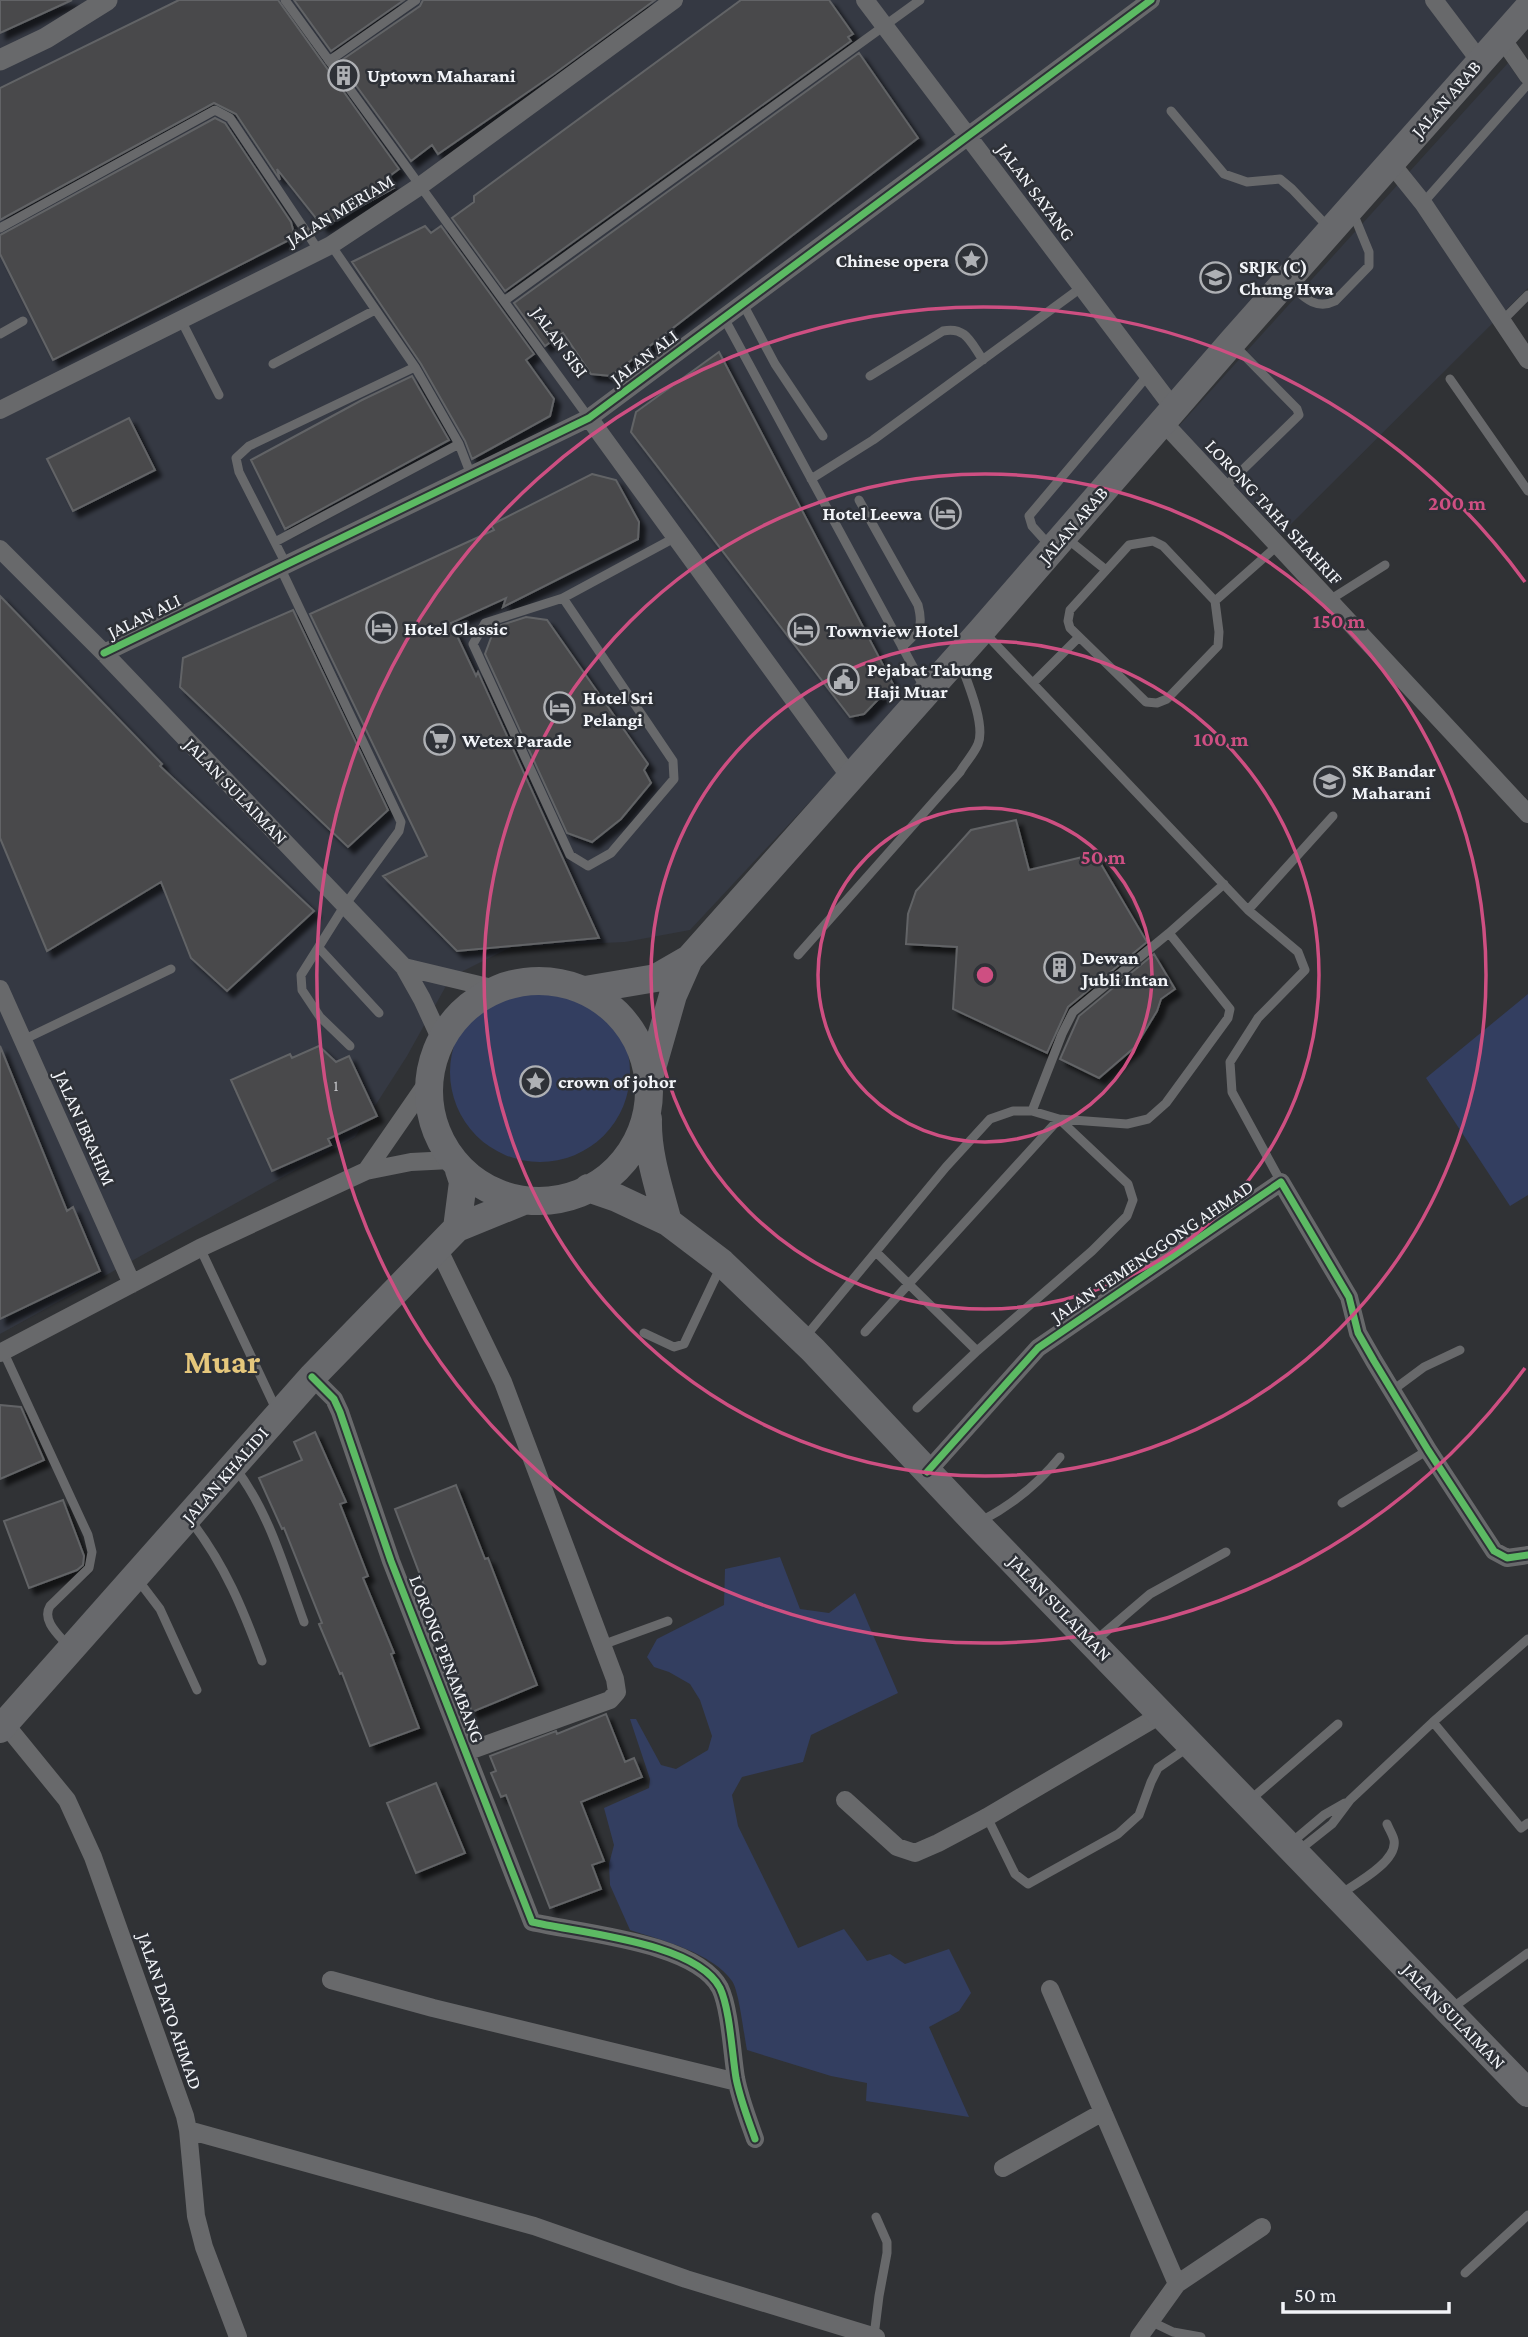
<svg xmlns="http://www.w3.org/2000/svg" width="1528" height="2337" font-family="'Crimson Pro',serif">
	<style>
		.built { fill: #353943 }
		.green { fill: #333e60 }
		.building { fill: #48494c; stroke: #626466; stroke-width: 2; filter: url(#shadow) }
		.lines { fill: none; stroke-linecap: round; stroke-linejoin: round }
		.service { stroke: #68696b; stroke-width: 9 }
		.minor { stroke: #68696b; stroke-width: 18 }
		.tertiary { stroke: #68696b; stroke-width: 21 }
		.primary { stroke: #68696c; stroke-width: 28 }
		.cycleway-casing { stroke: #2e3137; stroke-width: 11 }
		.cycleway { stroke: #5cba63; stroke-width: 7 }
		.ring { fill: none; stroke: #ce4f82; stroke-width: 3.5 }
		.labels { text-anchor: middle; dominant-baseline: central; stroke-width: 5; stroke-linejoin: round; paint-order: stroke }
		.number-label { font-size: 16px; fill: #c8c9cd }
		.poi-label { font-size: 19px; font-weight: bold; fill: #f2f4f8; stroke: #2e3137; text-anchor: start }
		.street-label { font-size: 19px; fill: #f2f4f8; stroke: #2e3137 }
		.town-label { font-size: 33px; font-weight: bold; fill: #e5c77c; stroke: #2e3137 }
		.centre { fill: #ce4f82; stroke: #2e3137; stroke-width: 3.5 }
		.ring-label { font-size: 21px; text-anchor: middle; font-weight: bold; fill: #ce4f82; stroke: #2e3137; stroke-width: 5; stroke-linejoin: round; paint-order: stroke }
	</style>
	<defs>
		<filter id="shadow"><feDropShadow dx="6" dy="6" stdDeviation="2" flood-color="#0009"/></filter>
	</defs>
	<rect width="100%" height="100%" fill="#303235"/>
	<path class="built" d="M0 0H1528V27L1482 82 690 930 625 942 511 947 451 977 407 1056 355 1137 0 1334Z
		M1508 63 1528 92V288L1281 534 1178 427Z"/>
	<path class="green" d="M450 1072a90 90 0 1 1 180 0a90 90 0 1 1-180 0Z
		M1528 994V1195L1510 1206 1426 1078Z
		M780 1557 800 1609 829 1613 855 1593 898 1693 811 1735 803 1762 742 1777 732 1795 738 1826 798 1948 844 1929 867 1961 890 1954 905 1964 949 1949 971 1993 959 2011 929 2027 969 2117 866 2101 867 2083 831 2076 747 2050C744 2036 739 1990 732 1981 713 1953 661 1940 630 1930L610 1885 609 1864 614 1845 604 1808 649 1788 650 1779 630 1719H636L661 1765 676 1769 708 1750 712 1736 700 1700 690 1684 669 1672 654 1667 647 1657 657 1639 724 1605 725 1569Z"/>
	<path class="building" d="M0 0H72L0 33Z
		M179 0H278L399 169 387 178 394 188 323 227 277 169 280 180 236 114 214 103 0 220V88Z
		M294 0H404L331 51Z
		M423 0H655L554 74 438 154 432 145 411 161 339 62 420 6Z
		M741 0H829L853 34 848 37 851 41 505 291 452 218 474 202V196Z
		M859 53 918 138 611 376 591 374 563 333 545 346 514 303Z
		M215 118 225 123 291 222 295 237 53 360 0 254V235Z
		M425 226 431 233 441 226 534 354 526 360 554 399 550 416 472 459 465 441 421 364 352 262Z
		M719 352 893 684 864 714 850 717 631 432 636 412Z
		M412 376 449 440 285 529 251 460 362 400Z
		M129 418 155 470 73 511 47 459Z
		M592 474 616 480 639 522 638 539 503 607 506 598 451 623 476 676 478 672 599 938 457 951 383 876 427 856 310 614 494 530 491 525Z
		M0 596 162 764 160 766 314 911 227 991 191 958 161 882 47 951 0 838Z
		M293 610 388 810 348 847 180 687 183 658Z
		M526 617 547 620 648 764 644 770 651 783 621 819 592 842 567 833 485 654 495 627Z
		M1016 820 1029 870 1095 854 1147 942 1068 1007 1047 1053 953 1009 957 947 906 944 908 914 916 891 971 830Z
		M1154 954 1175 989 1161 999 1157 1011 1135 1047 1099 1078 1060 1059 1079 1016Z
		M0 1046 67 1211 73 1207 100 1271 0 1319Z
		M319 1046 336 1062 349 1056 377 1116 328 1139 331 1145 272 1171 231 1080 290 1054 292 1058Z
		M0 1405 21 1407 44 1460 0 1479Z
		M315 1432 346 1502 340 1504 368 1576 363 1578 394 1653 391 1654 419 1728 370 1746 342 1673 340 1674 319 1624 322 1623 284 1528 282 1529 259 1478 302 1460 294 1442Z
		M456 1485 485 1559 488 1558 537 1685 472 1712 395 1509Z
		M63 1500 84 1556 83 1565 77 1570 29 1588 4 1521Z
		M606 1714 625 1762 634 1758 642 1777 581 1802 604 1861 592 1865 601 1889 550 1908 506 1795 501 1797 491 1773 496 1771 490 1756 556 1731 557 1734Z
		M436 1783 465 1853 416 1873 387 1803Z"/>
	<g class="lines">
		<path class="service" d="M285 0 589 418
			M329 61 416 0
			M1171 111 1224 174 1247 182 1280 179 1292 189 1328 227
			M1423 203 1528 84
			M0 228 215 110 230 118 319 251
			M1288 283C1302 295 1315 311 1335 301L1369 266V252L1353 213
			M504 301 920 0
			M743 304 775 364 823 436
			M180 318 219 395
			M724 318 924 687
			M1502 321 1528 295
			M0 334 23 321
			M273 364 375 310
			M415 367 459 444
			M870 376 943 331C966 326 971 343 983 360
			M1450 379 1528 491
			M811 479 873 440 1082 287
			M1224 488 1299 415 1297 409 1235 346
			M859 500 918 605C924 628 919 631 902 647
			M1065 537 1106 570
			M1153 541 1163 546 1215 601 1219 632 1218 646 1167 699 1157 703 1146 702 1070 628 1068 621 1070 610 1129 545Z
			M275 542 459 444 471 475
			M1050 546 1032 526 1029 516 1148 375
			M286 564 239 472 236 458 249 446 415 367 331 245
			M280 567 401 822 399 831 345 905 301 975 302 990 320 1017 350 1046
			M563 598 485 623 473 644 570 855 588 866 611 853 674 779 673 761 563 598 676 537
			M1215 601 1277 546
			M1328 601 1385 565
			M983 631 1248 910 1298 952 1305 970 1258 1018 1230 1062 1232 1092 1281 1182
			M1033 683 1079 637
			M1248 910 1333 816
			M319 948 379 1013
			M798 955 960 772C965 763 974 754 978 744 986 725 967 681 960 662
			M23 1040 171 969
			M1032 1111 1062 1034 1073 1012 1169 933
			M200 1248 276 1409
			M876 1252 977 1351
			M865 1332 1059 1119 1128 1184 1133 1200 1127 1216 1092 1251 977 1351 917 1408
			M644 1333 674 1347 684 1344 720 1268
			M806 1336 946 1167 990 1119 1013 1111H1032L1059 1119 1127 1124 1148 1119 1166 1103 1228 1018 1230 1009 1169 933 1224 884
			M3 1351 88 1535 92 1552 89 1568 50 1606C41 1621 60 1636 69 1647
			M1393 1390 1424 1367 1460 1350
			M236 1469C270 1514 285 1570 304 1622
			M1342 1503 1428 1450
			M191 1521C225 1565 243 1609 262 1661
			M981 1521C1012 1505 1038 1484 1060 1457
			M138 1580 160 1609 197 1690
			M1095 1641 1150 1594 1226 1552
			M602 1645 668 1621
			M1433 1722 1521 1828 1528 1823
			M1249 1801 1338 1724
			M987 1817 1015 1874 1028 1884 1118 1834 1139 1815 1151 1782 1158 1768 1187 1748
			M1292 1842 1324 1815 1345 1803
			M1298 1851 1332 1824 1350 1800 1433 1722 1528 1639
			M1342 1893C1357 1883 1398 1861 1394 1840 1393 1835 1389 1829 1387 1824
			M1452 2008 1528 1953
			M1465 2273 1528 2215
			M1150 2321 1173 2332 1201 2337
			M874 2336 879 2296 887 2253V2242L876 2217"/>
		<path class="minor" d="M865 0 1174 409
			M1434 0 1480 61
			M1501 37 1528 76
			M1390 162 1423 203 1528 360
			M0 410 331 245 420 186 674 0
			M589 418 850 777
			M1163 422 1528 814
			M0 549 104 653 404 967 496 989
			M104 653 589 418 1151 0
			M404 967 422 999 441 1040
			M0 989 132 1284
			M366 1171 429 1080
			M438 1248 503 1382 615 1679 617 1692 610 1700 466 1752
			M0 1353 200 1248 366 1171 411 1162 451 1160
			M312 1377 334 1399 340 1412 391 1561 532 1922C579 1933 696 1942 720 1988 730 2009 732 2054 736 2078 740 2099 748 2119 755 2139
			M927 1472 1038 1348 1281 1182 1349 1297 1358 1333 1374 1361 1428 1450 1494 1551 1507 1558 1528 1555
			M5 1724 67 1800 93 1857 185 2116 188 2130 196 2216 204 2247 238 2337
			M845 1800 897 1847 915 1853 938 1843 987 1817 1162 1714
			M331 1980 433 2008 737 2082
			M1050 1989 1177 2284
			M188 2130 534 2226 686 2279 876 2337
			M1003 2168 1103 2112
			M1139 2337 1177 2284 1262 2227"/>
		<path class="tertiary" d="M0 60 46 38 107 0"/>
		<path class="primary" d="M429 1091a110 110 0 1 1 220 0a110 110 0 1 1-220 0Z
			M585 990 656 978 689 959 982 630 1232 342 1528 8
			M651 1072 673 995 689 959
			M648 1119C647 1154 659 1188 668 1222
			M588 1188 617 1198 668 1222 722 1263 813 1350 977 1524 1528 2093
			M457 1228 463 1182 459 1170
			M0 1729 312 1377 457 1228 521 1202"/>
		<defs>
			<path id="cycleway" d="M104 653 589 418 1151 0
				M312 1377 334 1399 340 1412 391 1561 532 1922C579 1933 696 1942 720 1988 730 2009 732 2054 736 2078 740 2099 748 2119 755 2139
				M927 1472 1038 1348 1281 1182 1349 1297 1358 1333 1374 1361 1428 1450 1494 1551 1507 1558 1528 1555"/>
		</defs>
		<use href="#cycleway" class="cycleway-casing"/>
		<use href="#cycleway" class="cycleway"/>
	</g>
	<g class="ring">
		<circle cx="985" cy="975" r="167"/>
		<circle cx="985" cy="975" r="334"/>
		<circle cx="985" cy="975" r="501"/>
		<path d="M1525 1368A668 668 0 1 1 1525 582"/>
	</g>
	<defs>
		<symbol id="building-ring" viewBox="-11 -11 22 22"><circle r="9.5" fill="#2e3137" stroke="#aeb0b4" stroke-width="1.5"/><path d="M-4-6H4V6H1V3H-1V6H-4ZM-2.5-4.3h1.7v1.8h-1.7ZM.8-4.3h1.7v1.8H.8ZM-2.5-1h1.7V.8h-1.7ZM.8-1h1.7V.8H.8Z" fill="#aeb0b4"/></symbol>
		<symbol id="sight-ring" viewBox="-11 -11 22 22"><circle r="9.5" fill="#2e3137" stroke="#aeb0b4" stroke-width="1.5"/><path d="M0-6L1.8-2.2L6-1.7L2.9 1.2L3.7 5.4L0 3.3L-3.7 5.4L-2.9 1.2L-6-1.7L-1.8-2.2Z" fill="#aeb0b4"/></symbol>
		<symbol id="school-ring" viewBox="-11 -11 22 22"><circle r="9.5" fill="#2e3137" stroke="#aeb0b4" stroke-width="1.5"/><path d="M0-5L7-2L0 1L-7-2ZM-4 1L0 2.5L4 1V4Q0 6-4 4Z" fill="#aeb0b4"/></symbol>
		<symbol id="hotel-ring" viewBox="-11 -11 22 22"><circle r="9.5" fill="#2e3137" stroke="#aeb0b4" stroke-width="1.5"/><path d="M-6-4.5h1.5V1H6V5H4.5V3h-9V5H-6ZM-4 0a1.8 1.8 0 1 1 3.6 0ZM.5 0V-2.5h3Q6-2.5 6 0Z" fill="#aeb0b4"/></symbol>
		<symbol id="civic-ring" viewBox="-11 -11 22 22"><circle r="9.5" fill="#2e3137" stroke="#aeb0b4" stroke-width="1.5"/><path d="M-.6-6.5H3V-4.5H.6V-3L4-1V1h2V6H-6V1h2V-1L-.6-3ZM-1.2 2.5V6h2.4V2.5Z" fill="#aeb0b4"/></symbol>
		<symbol id="supermarket-ring" viewBox="-11 -11 22 22"><circle r="9.5" fill="#2e3137" stroke="#aeb0b4" stroke-width="1.5"/><path d="M-6-5.5h2.5l.6 2H6L4.5 2H-2.5L-4.4-4H-6ZM-1.5 3.2a1.3 1.3 0 1 0 .1 0ZM3 3.2a1.3 1.3 0 1 0 .1 0Z" fill="#aeb0b4"/></symbol>
	</defs>
	<g fill-rule="evenodd">
		<use href="#building-ring" x="326" y="58" width="35" height="35"/>
		<use href="#sight-ring" x="954" y="242" width="35" height="35"/>
		<use href="#school-ring" x="1198" y="260" width="35" height="35"/>
		<use href="#hotel-ring" x="928" y="496" width="35" height="35"/>
		<use href="#hotel-ring" x="364" y="610" width="35" height="35"/>
		<use href="#hotel-ring" x="786" y="612" width="35" height="35"/>
		<use href="#civic-ring" x="826" y="662" width="35" height="35"/>
		<use href="#hotel-ring" x="542" y="690" width="35" height="35"/>
		<use href="#supermarket-ring" x="422" y="722" width="35" height="35"/>
		<use href="#school-ring" x="1312" y="764" width="35" height="35"/>
		<use href="#building-ring" x="1042" y="950" width="35" height="35"/>
		<use href="#sight-ring" x="518" y="1064" width="35" height="35"/>
	</g>
	<g class="labels">
		<g class="number-label">
			<text x="336" y="1085">1</text>
		</g>
		<g class="poi-label">
			<text x="367" y="75">Uptown Maharani</text>
			<text x="949" y="260" text-anchor="end">Chinese opera</text>
			<text x="1239" y="266">SRJK (C)<tspan x="1239" dy="22">Chung Hwa</tspan></text>
			<text x="922" y="513" text-anchor="end">Hotel Leewa</text>
			<text x="404" y="628">Hotel Classic</text>
			<text x="826" y="630">Townview Hotel</text>
			<text x="867" y="669">Pejabat Tabung<tspan x="867" dy="22">Haji Muar</tspan></text>
			<text x="583" y="697">Hotel Sri<tspan x="583" dy="22">Pelangi</tspan></text>
			<text x="462" y="740">Wetex Parade</text>
			<text x="1352" y="770">SK Bandar<tspan x="1352" dy="22">Maharani</tspan></text>
			<text x="1082" y="957">Dewan<tspan x="1082" dy="22">Jubli Intan</tspan></text>
			<text x="558" y="1081">crown of johor</text>
		</g>
		<g class="street-label">
			<text transform="translate(1446 99) rotate(-49)">JALAN ARAB</text>
			<text transform="translate(1036 192) rotate(53)">JALAN SAYANG</text>
			<text transform="translate(340 210) rotate(-31)">JALAN MERIAM</text>
			<text transform="translate(560 342) rotate(54)">JALAN SISI</text>
			<text transform="translate(644 357) rotate(-37)">JALAN ALI</text>
			<text transform="translate(1274 512) rotate(47)">LORONG TAHA SHAHRIF</text>
			<text transform="translate(1073 525) rotate(-49)">JALAN ARAB</text>
			<text transform="translate(144 616) rotate(-26)">JALAN ALI</text>
			<text transform="translate(236 791) rotate(46)">JALAN SULAIMAN</text>
			<text transform="translate(85 1128) rotate(66)">JALAN IBRAHIM</text>
			<text transform="translate(1152 1251) rotate(-34)">JALAN TEMENGGONG AHMAD</text>
			<text transform="translate(225 1475) rotate(-49)">JALAN KHALIDI</text>
			<text transform="translate(1060 1608) rotate(46)">JALAN SULAIMAN</text>
			<text transform="translate(447 1659) rotate(69)">LORONG PENAMBANG</text>
			<text transform="translate(170 2011) rotate(71)">JALAN DATO AHMAD</text>
			<text transform="translate(1454 2016) rotate(46)">JALAN SULAIMAN</text>
		</g>
		<g class="town-label">
			<text x="222" y="1361">Muar</text>
		</g>
	</g>
	<circle cx="985" cy="975" r="10" class="centre"/>
	<g class="ring-label">
		<text x="1457" y="510">200 m</text>
		<text x="1339" y="628">150 m</text>
		<text x="1221" y="746">100 m</text>
		<text x="1103" y="864">50 m</text>
	</g>
	<path d="M1283 2302v10h166v-10" fill="none" stroke="#f2f4f8" stroke-width="3.5"/>
	<text x="1294" y="2302" font-size="21" fill="#f2f4f8" stroke="#2e3137" stroke-width="5" paint-order="stroke">50 m</text>
</svg>
